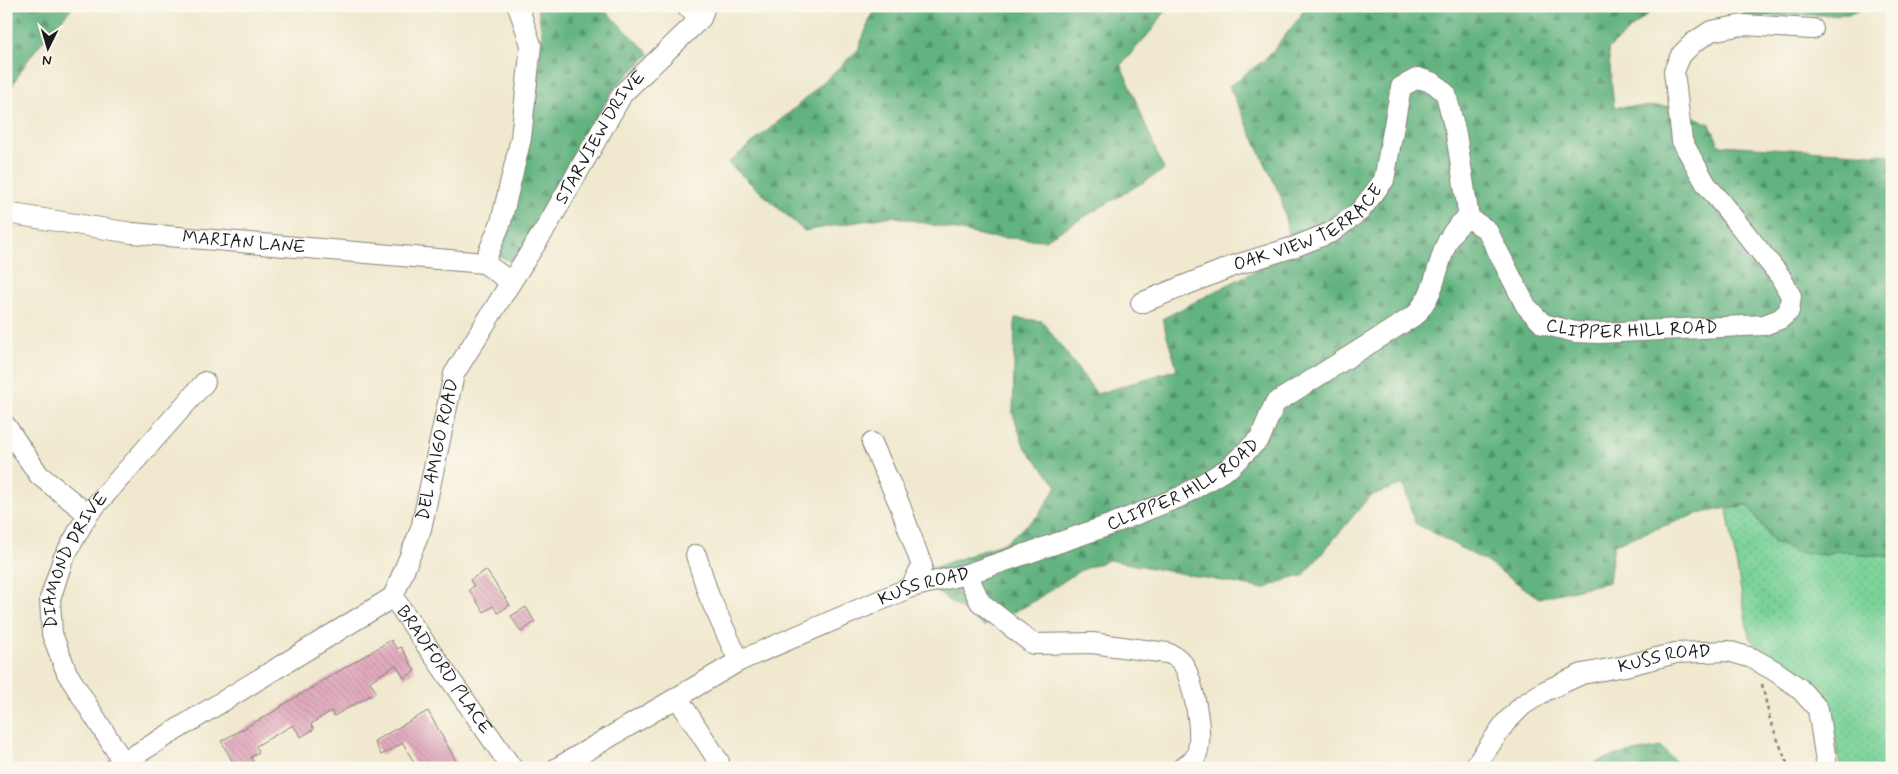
<svg xmlns="http://www.w3.org/2000/svg" width="1898" height="774" font-family="Mynerve,sans-serif">
	<style>
		.grass { fill: url(#grass-dots); stroke: #4a765a }
		.forest { fill: url(#forest-firs); stroke: #3f684e }
		.lines { fill: none; stroke-linecap: round; stroke-linejoin: round }
		.stream { stroke: #6fbae8; stroke-width: 4.5 }
		.building { fill: url(#building-back-hatch) }
		.minor-casing { stroke: #868276; stroke-width: 22 }
		.path { stroke: #868276; stroke-width: 2.5; stroke-dasharray: 4 4; stroke-linecap: butt }
		.minor { stroke: #fff; stroke-width: 20 }
		.labels { text-anchor: middle; dominant-baseline: central; stroke-width: 4.5; stroke-linejoin: round; paint-order: stroke }
		.street-label { font-size: 18px; fill: #1c1c1c; stroke: #fbf7ec }
	</style>
	<defs>
		<pattern id="grass-dots" width="8" height="8" patternUnits="userSpaceOnUse" patternTransform="scale(1.25)"><rect width="8" height="8" fill="#79d197"/><path d="M2 2h.1M6 6h.1" fill="none" stroke="#68b382" stroke-width="1.8" stroke-linecap="round"/></pattern>
		<pattern id="forest-firs" width="22" height="20" patternUnits="userSpaceOnUse" patternTransform="scale(1.25)"><rect width="22" height="20" fill="#62b380"/><path d="M5 1l3.5 6h-7zM16 11l3.5 6h-7z" fill="#509168"/></pattern>
		<pattern id="building-back-hatch" width="6" height="6" patternUnits="userSpaceOnUse" patternTransform="scale(1.25)"><rect width="6" height="6" fill="#e1acbe"/><path d="M-1 5l2 2M0 0l6 6M5-1l2 2" fill="none" stroke="#c093a3"/></pattern>
	</defs>
	<rect width="100%" height="100%" fill="#fbf7ec"/>
	<filter id="ink" filterUnits="userSpaceOnUse"><feTurbulence type="fractalNoise" baseFrequency=".02" numOctaves="2"/><feDisplacementMap in="SourceGraphic" scale="10" xChannelSelector="R" yChannelSelector="G"/><feConvolveMatrix kernelMatrix="1 2 1 2 8 2 1 2 1" color-interpolation-filters="sRGB"/></filter>
	<filter id="wash" filterUnits="userSpaceOnUse"><feTurbulence type="fractalNoise" baseFrequency=".0096" numOctaves="4" result="noise"/><feDisplacementMap in="SourceGraphic" scale="20" xChannelSelector="R" yChannelSelector="G"/><feGaussianBlur stdDeviation="1.12" result="paint"/><feColorMatrix in="noise" values="0 0 0 0 0 0 0 0 0 0 0 0 0 0 0 0 0 1.4 0 .05"/><feComposite in="paint" operator="in"/></filter>
	<g filter="url(#wash)">
		<rect width="100%" height="100%" fill="#f0e9cf"/>
		<path class="grass" d="M1749 504 1761 526 1825 555 1839 550 1860 555 1892 556V768H1840L1830 706 1804 682 1762 653 1749 637 1727 510Z"/>
		<path class="forest" d="M6 6H74C48 33 22 63 6 98Z
			M537 6H600L650 54 615 87 568 163 515 264 498 255 513 205 536 96 542 33Z
			M875 6H1169L1152 30 1121 65 1164 170 1045 240 989 237 892 216 804 231 728 163 796 107 858 50Z
			M1305 6H1657L1608 49 1614 107 1671 106 1710 124 1719 145 1892 155V556L1860 555 1839 550 1825 555 1797 552 1773 542 1748 504 1697 514 1614 544 1609 582 1539 598 1485 561 1415 523 1403 484 1370 496 1303 576 1290 578 1264 589 1109 560 1079 571 1028 605 984 626 933 589 927 570 1004 543 1038 516 1057 486 1024 446 1013 414 1015 318 1042 321 1097 394 1177 369 1162 319 1276 260 1288 234 1281 197 1229 86 1267 58 1300 17Z
			M1745 6H1869L1850 14 1744 17Z
			M1661 747 1682 768H1583L1612 756Z"/>
		<g class="lines">
			<path class="stream" d="M6 25 10 6"/>
		</g>
		<g id="blocks">
			<path class="building" d="M486 570 510 605 498 613 493 606 484 612 469 590 474 586 470 580Z
				M526 607 535 622 521 632 511 616Z
				M391 640 397 649 401 647 415 671 404 678 396 665 370 681 376 692 334 716 331 711 311 724 314 729 301 737 293 725 256 746 259 752 251 757 257 768H236L221 741 282 707 281 706Z
				M428 711 460 768H417L403 743 381 755 374 741Z"/>
		</g>
	</g>
	<g filter="url(#ink)">
		<use href="#blocks" fill-opacity="0" stroke="#868276" stroke-width="1"/>
		<g class="lines">
			<defs>
				<g id="minor">
					<path d="M686 6 701 18"/>
					<path id="s1" d="M6 213 132 233 484 263"/>
					<path id="s2" d="M511 282 547 226 623 93 701 18 705 6"/>
					<path id="s3" d="M1141 303 1233 266 1294 247 1332 232 1360 211 1384 180 1401 87 1418 78 1434 83 1446 94 1456 134 1469 218"/>
					<path d="M6 426 39 475 88 514"/>
					<path d="M872 443 899 503 922 566 911 587"/>
					<path d="M696 555 709 596 739 661"/>
					<path d="M967 574 980 602 1033 644 1092 643 1167 653C1174 655 1179 658 1183 664 1193 681 1206 740 1195 758 1192 762 1186 765 1182 768"/>
					<path id="s4" d="M393 597 512 768"/>
					<path d="M677 697 719 762"/>
					<path id="s5" d="M114 768 393 597 421 529 454 374 511 282 484 263 501 222 521 138 531 45 518 6"/>
					<path id="s6" d="M127 768 67 673 52 634 50 599 63 559 88 514 205 382"/>
					<path id="s7" d="M557 768 739 661 911 587 967 574 1107 526 1180 497 1229 468 1260 438 1275 403 1417 314C1421 307 1428 299 1431 290 1441 266 1443 231 1469 218L1487 230 1526 306 1543 324 1575 332 1599 333 1764 325 1780 319 1789 311 1791 296 1780 276 1706 184 1682 141 1674 71 1681 55 1693 43 1711 31 1743 25 1813 29"/>
					<path id="s8" d="M1474 768 1505 723 1523 705 1545 691 1582 674 1625 666 1676 653 1728 651 1752 658 1775 671 1799 688 1818 709 1827 768"/>
				</g>
			</defs>
			<use href="#minor" class="minor-casing"/>
			<path class="path" d="M1762 684 1770 720 1789 768"/>
			<use href="#minor" class="minor"/>
		</g>
	</g>
	<g class="labels">
		<g class="street-label">
			<text stroke="none"><textPath href="#s2" startOffset="170">STARVIEW DRIVE</textPath></text>
			<text stroke="none"><textPath href="#s3" startOffset="185">OAK VIEW TERRACE</textPath></text>
			<text stroke="none"><textPath href="#s1" startOffset="240">MARIAN LANE</textPath></text>
			<text stroke="none"><textPath href="#s7" startOffset="1321">CLIPPER HILL ROAD</textPath></text>
			<text stroke="none"><textPath href="#s5" startOffset="482">DEL AMIGO ROAD</textPath></text>
			<text stroke="none"><textPath href="#s7" startOffset="691">CLIPPER HILL ROAD</textPath></text>
			<text stroke="none"><textPath href="#s6" startOffset="234">DIAMOND DRIVE</textPath></text>
			<text stroke="none"><textPath href="#s7" startOffset="411">KUSS ROAD</textPath></text>
			<text stroke="none"><textPath href="#s8" startOffset="231">KUSS ROAD</textPath></text>
			<text stroke="none"><textPath href="#s4" startOffset="89">BRADFORD PLACE</textPath></text>
		</g>
	</g>
	<rect width="1898" height="774" fill="none" stroke="#fbf7ec" stroke-width="25"/>
	<g transform="translate(48 48) rotate(185)" stroke="#fbf7ec" stroke-width="4" paint-order="stroke">
	<path d="M0-4L9 19L0 12L-9 19Z" fill="#1c1c1c"/>
	<text y="-8" font-size="14" font-weight="bold" text-anchor="middle" fill="#1c1c1c">N</text>
	</g>
</svg>
